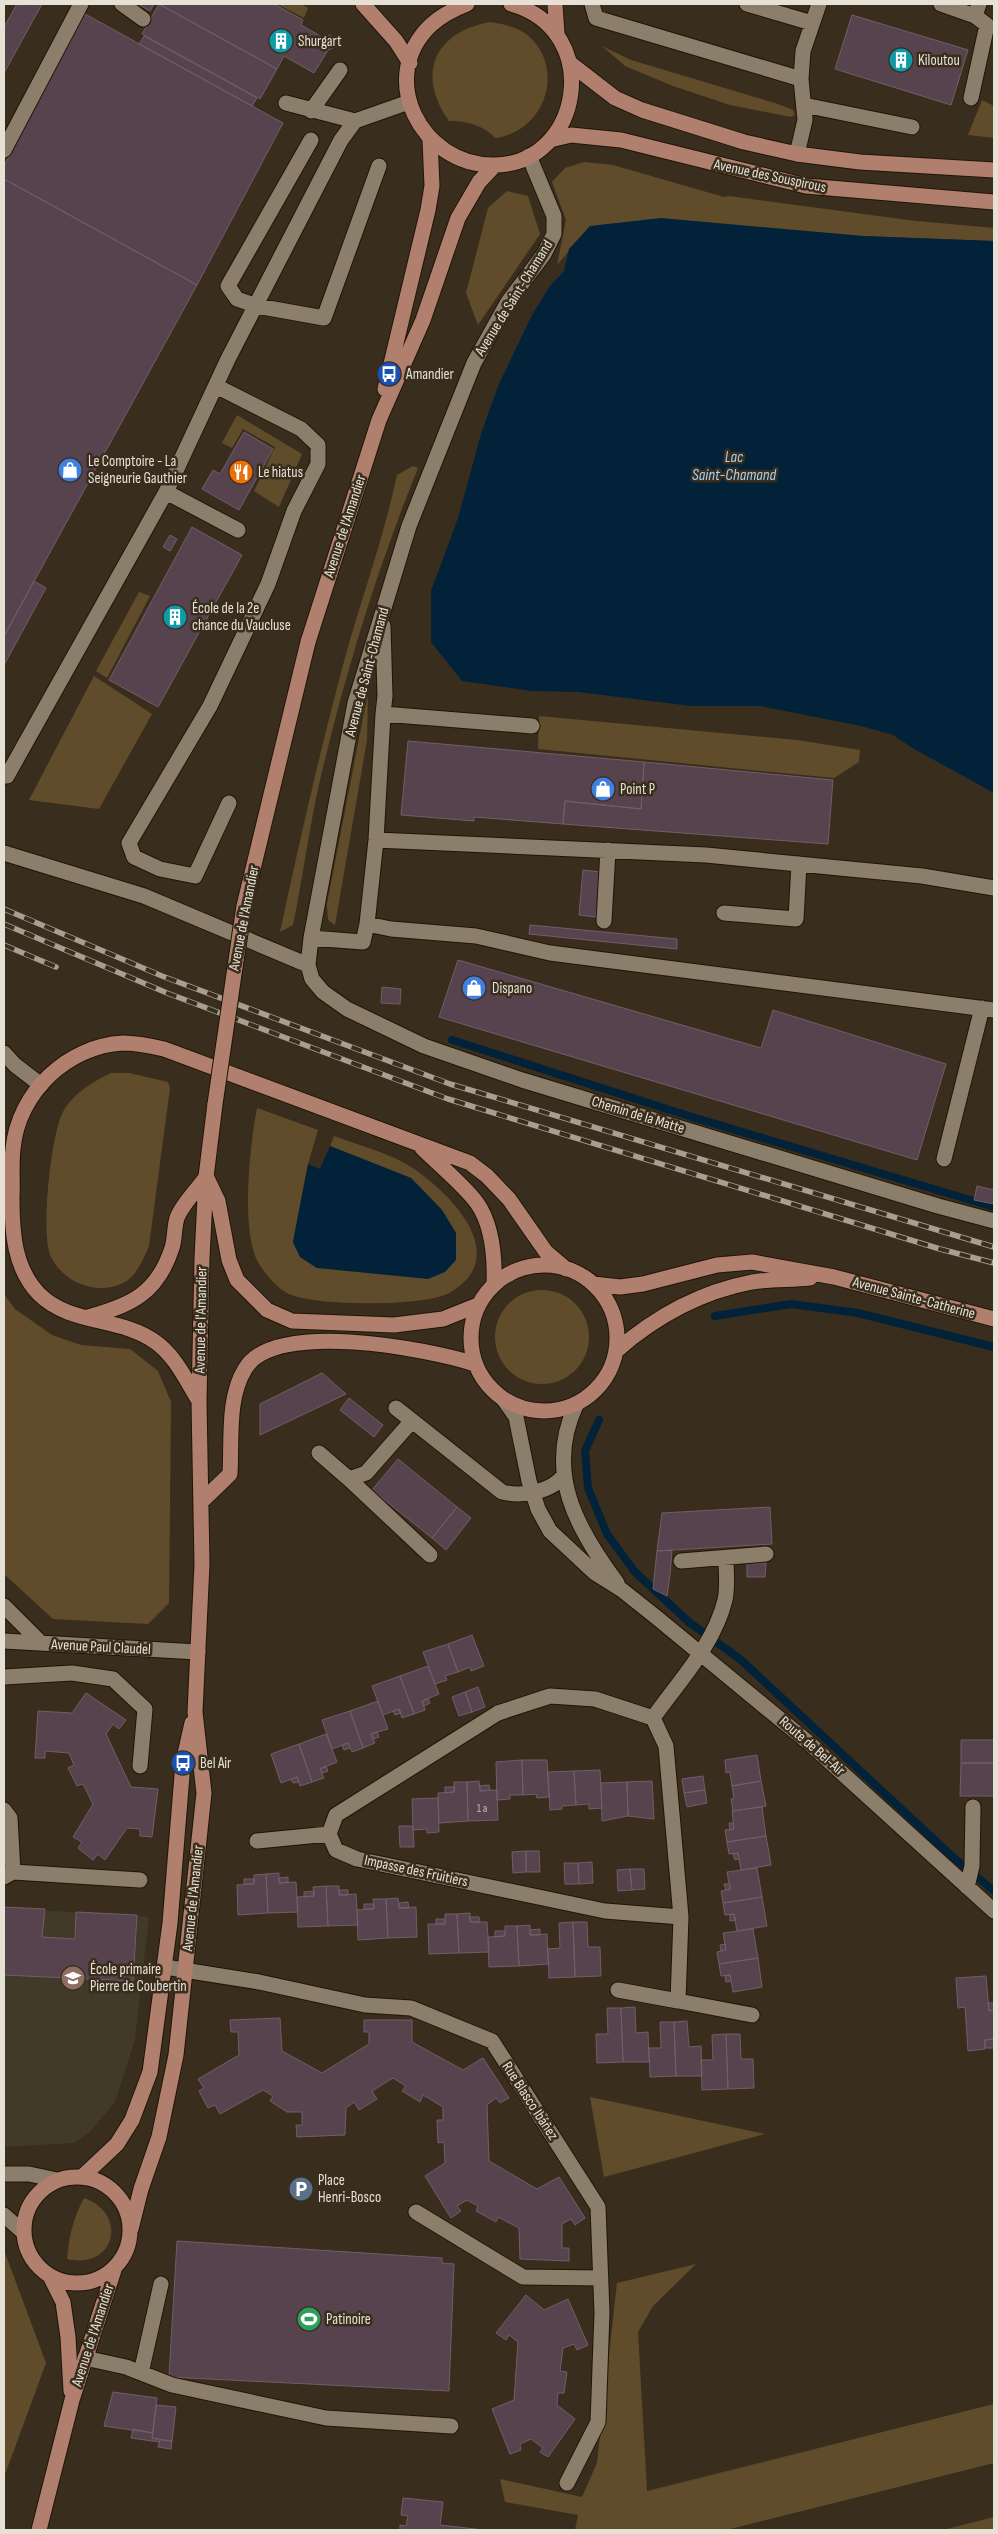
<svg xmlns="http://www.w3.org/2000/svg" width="998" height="2534" font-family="'Sofia Sans Condensed',sans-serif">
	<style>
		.education { fill: #413a29 }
		.green { fill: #604c2b }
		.water { fill: #022239 }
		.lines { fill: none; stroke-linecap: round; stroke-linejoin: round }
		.stream { stroke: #022239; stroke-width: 8 }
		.building { fill: #57434e; stroke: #725d69 }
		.minor-casing { stroke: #201606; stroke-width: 17 }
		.major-casing { stroke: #201606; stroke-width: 17 }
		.minor { stroke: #8b7e6b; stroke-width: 15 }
		.major { stroke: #b07f6d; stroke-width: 15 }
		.rail-casing { stroke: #a79f92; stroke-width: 5.5 }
		.rail { stroke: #392e1d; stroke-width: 4; stroke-dasharray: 11; stroke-linecap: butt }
		.major-bridge-casing { stroke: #201606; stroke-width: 17; stroke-linecap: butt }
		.major-bridge { stroke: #b07f6d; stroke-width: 15 }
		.labels { text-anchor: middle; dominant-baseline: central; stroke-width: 5; stroke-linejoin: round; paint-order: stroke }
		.number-label { font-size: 12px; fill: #c3b9b3 }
		.poi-label { font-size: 15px; fill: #e7e0d5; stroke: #392e1d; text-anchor: start }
		.street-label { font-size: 15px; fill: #e7e0d5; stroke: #392e1d }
		.water-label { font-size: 16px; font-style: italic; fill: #a5d1f6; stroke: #392e1d }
	</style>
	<rect width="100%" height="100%" fill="#392e1d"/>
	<path class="education" d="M4 1908 149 1917 135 2039 115 2102 89 2133 74 2143 4 2147Z"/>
	<path class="green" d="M277 4H301L308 8 304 18Z
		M490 22C502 24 515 26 526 34 567 66 546 132 495 138 486 126 464 120 449 121 416 75 434 32 490 22Z
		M602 46 631 60 778 104 793 110 795 115 791 117 730 105 673 86 625 66Z
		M982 100 994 106V138L968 135Z
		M584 162 613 165 724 197 729 196 916 221 994 228V241L590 226 557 265 566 220 552 182 565 168Z
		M507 191 528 196 540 234 478 325 466 293 488 208Z
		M237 415 302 454 279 507 254 491 275 447 243 429 232 448 222 443Z
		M413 466 418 468C377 569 345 674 320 780 309 828 303 877 293 925L280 932C300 839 321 746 346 654 363 594 384 536 397 475Z
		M139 592 150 596 107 678 96 671Z
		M94 676 152 714 99 809 29 800Z
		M368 692 367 740 335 925 328 920 327 904Z
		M539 716 797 740 860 750 859 762 834 778 538 749Z
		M111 1073H129L168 1082 170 1088 149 1246C143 1259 137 1276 123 1283 97 1296 64 1283 51 1257 40 1234 51 1137 62 1114 72 1094 92 1082 111 1073Z
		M257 1108 318 1130 308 1164 293 1242 300 1257 317 1268 456 1233 442 1210 411 1178 330 1146 334 1136C358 1145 386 1152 408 1165 448 1190 515 1256 449 1293 425 1307 314 1306 289 1294 276 1287 267 1276 259 1264 240 1233 250 1145 257 1108Z
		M495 1337a47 47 0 1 1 94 0a47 47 0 1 1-94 0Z
		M4 1294 15 1309 52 1335 81 1345 130 1349 158 1371 171 1402 169 1603 148 1624 53 1619 4 1574Z
		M590 2097 765 2134 604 2177Z
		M84 2198C129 2214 115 2270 67 2259 69 2237 73 2218 84 2198Z
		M4 2250 46 2363 4 2477Z
		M696 2264 653 2306 638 2332 647 2491 994 2404V2463L726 2530H575L578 2515 505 2502 500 2479 582 2497 597 2463 617 2283Z
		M994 2517V2530H943Z"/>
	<path class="water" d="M661 218 864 236 994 241V793L914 749 893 735 861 726 760 706H691L578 692 532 691 462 681 431 642V591L458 518 481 434 498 386 532 315 550 286 564 271 569 249 590 226Z
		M330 1146 411 1178 442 1210 456 1233V1260L445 1272 428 1279 317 1268 300 1257 293 1242 308 1164 320 1169Z"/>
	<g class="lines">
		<path class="stream" d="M452 1040 692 1117 994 1207
			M715 1316 791 1304 858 1313 994 1347
			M599 1420 585 1451 588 1488 607 1534 635 1572 690 1623 740 1659 954 1858 994 1891"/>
	</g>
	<path class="building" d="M17 4H42L4 73V27Z
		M138 4H154L150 11Z
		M159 4H274L303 20 301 25 324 38 330 35 335 38 336 44 333 48 328 50 314 73 284 56 277 69Z
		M159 4 277 69 260 99 142 34Z
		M85 14 283 123 197 285 4 179V166Z
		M852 15 968 50 951 105 835 69Z
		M144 36 257 98 252 106 139 44Z
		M4 179 197 285 4 636Z
		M244 432 273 449 239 510 202 489 213 470 220 474Z
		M192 527 242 555 158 707 109 680Z
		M170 535 177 539 170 551 163 547Z
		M34 581 46 588 4 665V636Z
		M408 741 644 762 641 809 565 801 563 824 474 817V821L401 815Z
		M644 762 833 780 828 844 563 824 565 801 641 809Z
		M583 870 601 872 596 917 579 915Z
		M530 925 677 939V949L529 934Z
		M458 960 761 1048 773 1010 946 1064 917 1160 439 1017Z
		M382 987 401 989 400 1004 381 1003Z
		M977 1186 994 1190V1204L974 1200Z
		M322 1373 346 1394 260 1435V1404Z
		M349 1398 383 1425 374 1437 340 1410Z
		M398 1459 457 1507 432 1538 372 1490Z
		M457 1507 471 1518 446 1550 432 1538Z
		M770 1507 772 1544 657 1551 662 1513Z
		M672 1550 670 1575 667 1596 653 1589 657 1551Z
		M747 1563H766L765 1577H747Z
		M472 1635 484 1666 471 1671 470 1667 458 1672 448 1644Z
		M448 1644 458 1672 445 1676 447 1680 435 1684 423 1652Z
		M428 1666 439 1694 422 1701 425 1710 414 1714 400 1676Z
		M400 1676 414 1714 402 1718 399 1709 383 1715 372 1686Z
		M478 1687 485 1707 472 1712 465 1692Z
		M465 1692 472 1712 459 1716 452 1697Z
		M86 1693 126 1720 119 1729 113 1724 106 1734 131 1787 158 1789 152 1837 140 1836V1829L127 1828 105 1860 98 1854 93 1860 78 1848 82 1842 73 1837 93 1804 83 1784 77 1786 68 1768 74 1765 69 1753 45 1751V1758H35L38 1711 72 1713Z
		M428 1699 430 1703 424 1706 422 1701Z
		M378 1701 388 1729 371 1734 375 1743 363 1748 350 1711Z
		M399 1709 401 1713 395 1715 393 1711Z
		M350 1711 363 1748 352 1752 348 1743 332 1749 322 1720Z
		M377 1732 379 1737 373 1739 371 1734Z
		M326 1734 337 1762 320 1769 324 1778 312 1782 299 1744Z
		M961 1740H994V1763H961Z
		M348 1743 350 1748 344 1750 342 1745Z
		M299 1744 312 1782 300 1786 297 1777 281 1783 271 1754Z
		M757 1755 761 1781 732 1786 730 1772 726 1773 725 1760Z
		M522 1760 523 1795H510V1799L497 1800 496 1762Z
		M522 1760H547L549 1797 537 1798 536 1794 523 1795Z
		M961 1763H994V1796H960Z
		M326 1766 328 1771 322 1773 320 1769Z
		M600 1770 602 1808 589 1809V1804L576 1805 574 1771Z
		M574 1771 576 1805 562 1806V1809L550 1810 548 1772Z
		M703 1776 705 1790 684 1793 682 1779Z
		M297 1777 299 1782 293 1783 291 1779Z
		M479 1781 480 1791 497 1790 498 1820 468 1821 467 1782Z
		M652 1781 654 1819 628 1816 627 1782Z
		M761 1781 766 1806 733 1811 731 1799 734 1798 732 1786Z
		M454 1782H467L468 1821 439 1823 438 1793 454 1792Z
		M627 1782 628 1816 602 1821 601 1783Z
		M489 1785 490 1790 480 1791V1786Z
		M445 1787H455L454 1792 445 1793Z
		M705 1790 707 1803 687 1807 684 1793Z
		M438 1798 439 1832 427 1833V1829L413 1830 412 1799Z
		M762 1807 766 1836 727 1842 725 1830 734 1829 732 1811Z
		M729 1823H733L734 1829 730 1830Z
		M399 1826H413L414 1847H400Z
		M766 1836 771 1865 741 1870 738 1853 729 1854 727 1842Z
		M526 1851V1872L513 1873 512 1852Z
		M526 1851H539L540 1872H526Z
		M738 1853 739 1859 735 1860 733 1854Z
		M592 1862 593 1883 579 1884 578 1863Z
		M564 1863H578L579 1884H565Z
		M757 1868 762 1897 723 1903 721 1891 730 1889 727 1872Z
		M630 1869H644L645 1889 632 1890Z
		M630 1869 632 1890 618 1891 617 1870Z
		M279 1873V1883L296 1882 298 1912 268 1913 266 1874Z
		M266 1874 268 1913 238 1915 237 1885 254 1884V1875Z
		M288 1877V1882L279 1883V1878Z
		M244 1879H254V1884H244Z
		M724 1884H730V1889L726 1890Z
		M326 1886 328 1926 298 1927 297 1897 314 1896 313 1887Z
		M326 1886H339V1895L356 1894 358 1925 328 1926Z
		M339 1890H348V1895H339Z
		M314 1891V1896L304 1897V1892Z
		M762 1897 767 1926 737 1931 734 1914 725 1915 723 1903Z
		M398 1898 399 1908 416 1907 417 1937 388 1938 386 1899Z
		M373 1899H386L388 1938 358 1940 357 1910 374 1909Z
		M408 1902 409 1908H399V1903Z
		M364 1904H374V1909H364Z
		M4 1907 45 1909 42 1937 75 1939 76 1912 137 1915 133 1981 4 1975Z
		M470 1913V1922H487L489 1952 459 1953 457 1914Z
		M445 1914H457L459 1953 429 1954 428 1924H445Z
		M734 1914 736 1920 730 1921V1915Z
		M470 1917H479L480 1922H470Z
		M436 1919H445V1924H436Z
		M573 1922 575 1977 549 1978 548 1949 560 1948 559 1923Z
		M573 1922H587L588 1947H600L601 1976 575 1977Z
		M530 1925V1935L547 1934 548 1964 519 1966 517 1926Z
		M505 1926H517L519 1966 489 1967 488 1937 505 1936Z
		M540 1929V1935H530V1930Z
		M753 1929 758 1958 719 1964 717 1952 726 1950 723 1933Z
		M495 1931H505V1936L495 1937Z
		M725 1944 726 1950 721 1951 720 1945Z
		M758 1958 762 1987 733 1992 730 1975 721 1976 719 1964Z
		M730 1975 731 1981 726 1982 725 1976Z
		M986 1976 989 2011 994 2010V2039L985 2040V2049L968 2051 965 2007 958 2008 956 1978Z
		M988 2003H994V2010L989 2011Z
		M635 2007 636 2033 648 2032 649 2062H623L621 2008Z
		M607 2008H621L623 2062 597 2063 596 2034H608Z
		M280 2018 282 2051 322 2073 369 2044V2032H364V2020H412V2042L463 2070 483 2058 509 2098 500 2103 496 2098 487 2105 489 2161 537 2189 559 2177 585 2218 575 2225 571 2219 562 2224V2248H569V2261L520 2259 519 2228 498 2217 496 2222 476 2211 478 2206 467 2200 457 2206 461 2211 451 2218 425 2176 445 2163 444 2142 438 2143 437 2120H443V2107L423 2095 420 2102 402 2091 406 2086 393 2078 372 2091 377 2099 359 2110 354 2102 346 2108 345 2135 297 2137 296 2125H302V2112H287L270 2101 273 2096 263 2090 220 2114 215 2105 208 2108 199 2091 204 2088 198 2079 239 2055 238 2032H231L230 2020Z
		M687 2021 689 2047 701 2046 702 2076H676L674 2022Z
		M660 2022H674L676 2076 650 2077 649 2048H661Z
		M726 2034H740L741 2059H753L754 2088 728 2089Z
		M726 2034 728 2089 702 2090 701 2060H713L712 2035Z
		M994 2039V2048H985V2040Z
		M177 2241 442 2258V2263L454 2264 449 2391 169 2377Z
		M526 2295 544 2310 568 2299 588 2345 577 2350 574 2344 563 2348 560 2371 567 2372 564 2393H558L557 2405 575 2419 548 2457 540 2452 543 2448 531 2439 520 2444 521 2450 510 2454 492 2409 514 2400 518 2342 509 2335 506 2340 496 2333Z
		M113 2392 157 2398 153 2433 104 2426Z
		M156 2405 176 2407 172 2441 152 2438Z
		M133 2429 153 2433 152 2438 160 2440 159 2442 131 2438Z
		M160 2440 172 2441 171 2449 158 2447Z
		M403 2498 443 2502 440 2525 484 2530H400V2525L406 2526 408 2516 401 2515Z"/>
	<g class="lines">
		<defs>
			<path id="minor" d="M122 4 143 19
				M592 4 596 18 801 79
				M747 4 812 23
				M941 4 975 16
				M971 98 987 25 975 16 979 4
				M286 103 355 121
				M804 105 912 127
				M311 111 340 70
				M311 140 228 286 237 299 257 306 324 318 379 166
				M4 150 81 4
				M797 154 805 120 801 79 803 51 819 4
				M529 156 554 216V234L544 254 508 302 474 363 409 526 355 703 311 938 308 965 312 979 323 992 347 1009 424 1046 522 1080 938 1206 994 1221
				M216 386 301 429 318 445V464L294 511 268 584 210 706 129 843 134 857 160 869 195 876 229 803
				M166 492 238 530
				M383 626 385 696 383 714 532 726
				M4 776H7L166 492 228 359 341 140 355 121 409 102
				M376 840 706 855 922 876 994 888
				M4 853 144 896 308 965
				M724 913 796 919 799 864
				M604 921 608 850
				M367 924 391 929 476 936 550 953 994 1010
				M311 938 363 942 367 924 376 840 383 714
				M4 1053 15 1065 41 1085
				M944 1159 982 1008
				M504 1400 516 1417 529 1481 538 1509 550 1531 595 1573 622 1590 656 1617 809 1743 994 1911
				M576 1405C545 1472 576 1528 617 1583
				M396 1408 502 1492C522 1497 552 1492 564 1475
				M319 1453 349 1479 366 1473 411 1422
				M349 1479 430 1555
				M681 1561 766 1554
				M4 1606 41 1643
				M4 1641 198 1652
				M4 1677 72 1673 113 1679 145 1709 140 1766
				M653 1718 595 1699 550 1696 498 1713 336 1815 329 1834 336 1850 357 1859 605 1911 681 1917 666 1746 653 1718C679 1681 714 1645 725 1600 728 1587 726 1571 726 1558
				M4 1810 10 1818 13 1872
				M257 1841 329 1834
				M4 1877 13 1872 140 1880
				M967 1887 972 1866 973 1807
				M681 1917 678 2001 752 2015
				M165 1967 259 1982 365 2005 411 2008 492 2041 598 2207 602 2313 598 2422 567 2483
				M618 1990 678 2001
				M4 2174H29L57 2180
				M416 2212 523 2277 601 2278
				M4 2215 23 2232
				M85 2358 126 2367 172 2385 326 2418 451 2426
				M141 2373 161 2284"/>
			<path id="major" d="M363 4 396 41 410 63
				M467 4C454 9 442 15 431 25 376 77 421 165 493 165 582 166 605 30 511 4
				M555 4 557 34
				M571 64 615 98 642 110 744 142 797 154 860 162 994 170
				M550 140 571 135 621 140 806 186 994 202
				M385 389 428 210 432 186 430 140
				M308 642 379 420 423 320 458 218 479 182 494 166
				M422 1148C437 1163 465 1186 477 1203 493 1226 495 1257 494 1285
				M207 1178 218 1201 229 1260 237 1280 267 1310 292 1321 394 1325 443 1319 478 1305
				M471 1338a73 73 0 1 1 146 0a73 73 0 1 1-146 0Z
				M593 1284 620 1287 643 1284 717 1265 752 1262 834 1277 994 1319
				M88 1317C131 1305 157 1294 172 1248 175 1239 174 1228 177 1218 182 1204 198 1189 206 1177
				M616 1351C656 1316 700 1292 752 1282 770 1279 791 1280 810 1278
				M199 1401C186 1380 175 1355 154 1341 120 1317 70 1325 39 1294 14 1268 12 1232 12 1198 13 1182 11 1165 13 1149 18 1093 67 1046 123 1043 137 1043 151 1046 164 1049L470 1163 487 1176 509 1199 546 1252 566 1269
				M201 1502 230 1474C232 1440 227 1398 245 1369 274 1319 428 1349 475 1364
				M24 2230a53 53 0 1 1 106 0a53 53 0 1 1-106 0Z
				M82 2177 117 2144 132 2120 150 2072 170 1923 183 1763 192 1723
				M131 2229 141 2189 159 2137 176 2055 204 1793 195 1712 202 1564 199 1402 202 1258 206 1177 215 1104
				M50 2276 63 2302 68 2337 71 2391
				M39 2530 72 2400 114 2270"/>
		</defs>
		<use href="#minor" class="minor-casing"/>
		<use href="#major" class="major-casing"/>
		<use href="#minor" class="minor"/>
		<use href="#major" class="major"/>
		<defs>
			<path id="rail" d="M4 909 162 976 450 1084 994 1247
				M4 924 167 993 448 1099 940 1249 994 1263
				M4 945 56 967"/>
		</defs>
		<use href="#rail" class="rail-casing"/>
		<use href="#rail" class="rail"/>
		<defs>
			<path id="major-bridge" d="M215 1104 244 906 308 642"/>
		</defs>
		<use href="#major-bridge" class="major-bridge-casing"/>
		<use href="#major-bridge" class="major-bridge"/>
	</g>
	<defs>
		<symbol id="building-disc" viewBox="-11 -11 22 22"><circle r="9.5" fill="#0f9aa8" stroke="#392e1d"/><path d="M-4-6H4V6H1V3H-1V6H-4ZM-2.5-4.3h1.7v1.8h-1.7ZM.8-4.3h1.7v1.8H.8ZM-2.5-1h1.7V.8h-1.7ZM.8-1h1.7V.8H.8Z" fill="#fff"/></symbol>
		<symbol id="bus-disc" viewBox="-11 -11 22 22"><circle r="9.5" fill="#1a4fb4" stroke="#392e1d"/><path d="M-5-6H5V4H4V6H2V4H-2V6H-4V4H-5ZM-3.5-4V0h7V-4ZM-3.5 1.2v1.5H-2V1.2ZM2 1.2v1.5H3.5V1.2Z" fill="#fff"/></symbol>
		<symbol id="shop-disc" viewBox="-11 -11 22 22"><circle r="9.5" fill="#3f7fe0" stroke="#392e1d"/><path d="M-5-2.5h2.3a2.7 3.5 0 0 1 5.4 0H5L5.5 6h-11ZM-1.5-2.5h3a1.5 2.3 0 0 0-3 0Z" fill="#fff"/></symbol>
		<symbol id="restaurant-disc" viewBox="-11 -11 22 22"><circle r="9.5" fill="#e8710a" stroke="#392e1d"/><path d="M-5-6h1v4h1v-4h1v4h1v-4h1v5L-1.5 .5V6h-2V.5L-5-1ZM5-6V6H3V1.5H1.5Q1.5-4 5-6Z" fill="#fff"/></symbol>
		<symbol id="school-disc" viewBox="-11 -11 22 22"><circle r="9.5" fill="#8d6e63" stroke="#392e1d"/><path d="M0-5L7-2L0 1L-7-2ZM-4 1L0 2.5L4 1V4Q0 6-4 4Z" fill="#fff"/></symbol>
		<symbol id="parking-disc" viewBox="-11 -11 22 22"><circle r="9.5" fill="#5c6f8a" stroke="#392e1d"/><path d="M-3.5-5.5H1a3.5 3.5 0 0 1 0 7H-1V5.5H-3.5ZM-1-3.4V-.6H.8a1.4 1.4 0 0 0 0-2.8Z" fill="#fff"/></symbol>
		<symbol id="stadium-disc" viewBox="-11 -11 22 22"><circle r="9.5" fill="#2e9e5b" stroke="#392e1d"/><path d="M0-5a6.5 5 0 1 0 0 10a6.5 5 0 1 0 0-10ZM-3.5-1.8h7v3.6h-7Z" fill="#fff"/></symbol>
	</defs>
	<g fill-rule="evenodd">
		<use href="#building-disc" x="267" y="27" width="28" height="28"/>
		<use href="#building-disc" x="887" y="46" width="28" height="28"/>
		<use href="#bus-disc" x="375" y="360" width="28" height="28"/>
		<use href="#shop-disc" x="56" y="456" width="28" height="28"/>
		<use href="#restaurant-disc" x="227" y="458" width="28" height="28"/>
		<use href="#building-disc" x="161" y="603" width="28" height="28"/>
		<use href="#shop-disc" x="589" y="775" width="28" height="28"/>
		<use href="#shop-disc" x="460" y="974" width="28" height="28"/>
		<use href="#bus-disc" x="169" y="1749" width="28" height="28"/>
		<use href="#school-disc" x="59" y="1964" width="28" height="28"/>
		<use href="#parking-disc" x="287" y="2175" width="28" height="28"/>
		<use href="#stadium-disc" x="295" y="2305" width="28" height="28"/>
	</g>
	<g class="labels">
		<g class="number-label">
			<text x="482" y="1808">1 a</text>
		</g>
		<g class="poi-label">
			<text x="298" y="41">Shurgart</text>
			<text x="918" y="60">Kiloutou</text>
			<text x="406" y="374">Amandier</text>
			<text x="88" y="461">Le Comptoire - La<tspan x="88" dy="17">Seigneurie Gauthier</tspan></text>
			<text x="258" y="472">Le hiatus</text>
			<text x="192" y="608">École de la 2e<tspan x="192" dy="17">chance du Vaucluse</tspan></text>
			<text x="620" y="789">Point P</text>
			<text x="492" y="988">Dispano</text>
			<text x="200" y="1763">Bel Air</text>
			<text x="90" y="1969">École primaire<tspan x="90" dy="17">Pierre de Coubertin</tspan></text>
			<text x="318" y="2180">Place<tspan x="318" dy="17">Henri-Bosco</tspan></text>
			<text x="326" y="2319">Patinoire</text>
		</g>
		<g class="street-label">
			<text transform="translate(770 176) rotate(12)">Avenue des Souspirous</text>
			<text transform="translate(514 298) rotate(-58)">Avenue de Saint-Chamand</text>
			<text transform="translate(345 526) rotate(-72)">Avenue de l'Amandier</text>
			<text transform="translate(367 672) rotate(-75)">Avenue de Saint-Chamand</text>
			<text transform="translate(244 918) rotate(-79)">Avenue de l'Amandier</text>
			<text transform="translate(638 1115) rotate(17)">Chemin de la Matte</text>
			<text transform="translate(914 1298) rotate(15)">Avenue Sainte-Catherine</text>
			<text transform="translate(201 1320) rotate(-89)">Avenue de l'Amandier</text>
			<text transform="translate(101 1647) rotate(3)">Avenue Paul Claudel</text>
			<text transform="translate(812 1746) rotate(41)">Route de Bel-Air</text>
			<text transform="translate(416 1871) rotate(12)">Impasse des Fruitiers</text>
			<text transform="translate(193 1898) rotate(-84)">Avenue de l'Amandier</text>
			<text transform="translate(530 2101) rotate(57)">Rue Blasco Ibáñez</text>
			<text transform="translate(93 2335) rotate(-72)">Avenue de l'Amandier</text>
		</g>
		<g class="water-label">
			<text x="734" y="457">Lac<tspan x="734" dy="18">Saint-Chamand</tspan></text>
		</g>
	</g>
	<rect width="998" height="2534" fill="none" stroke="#e7e0d5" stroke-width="10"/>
</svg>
